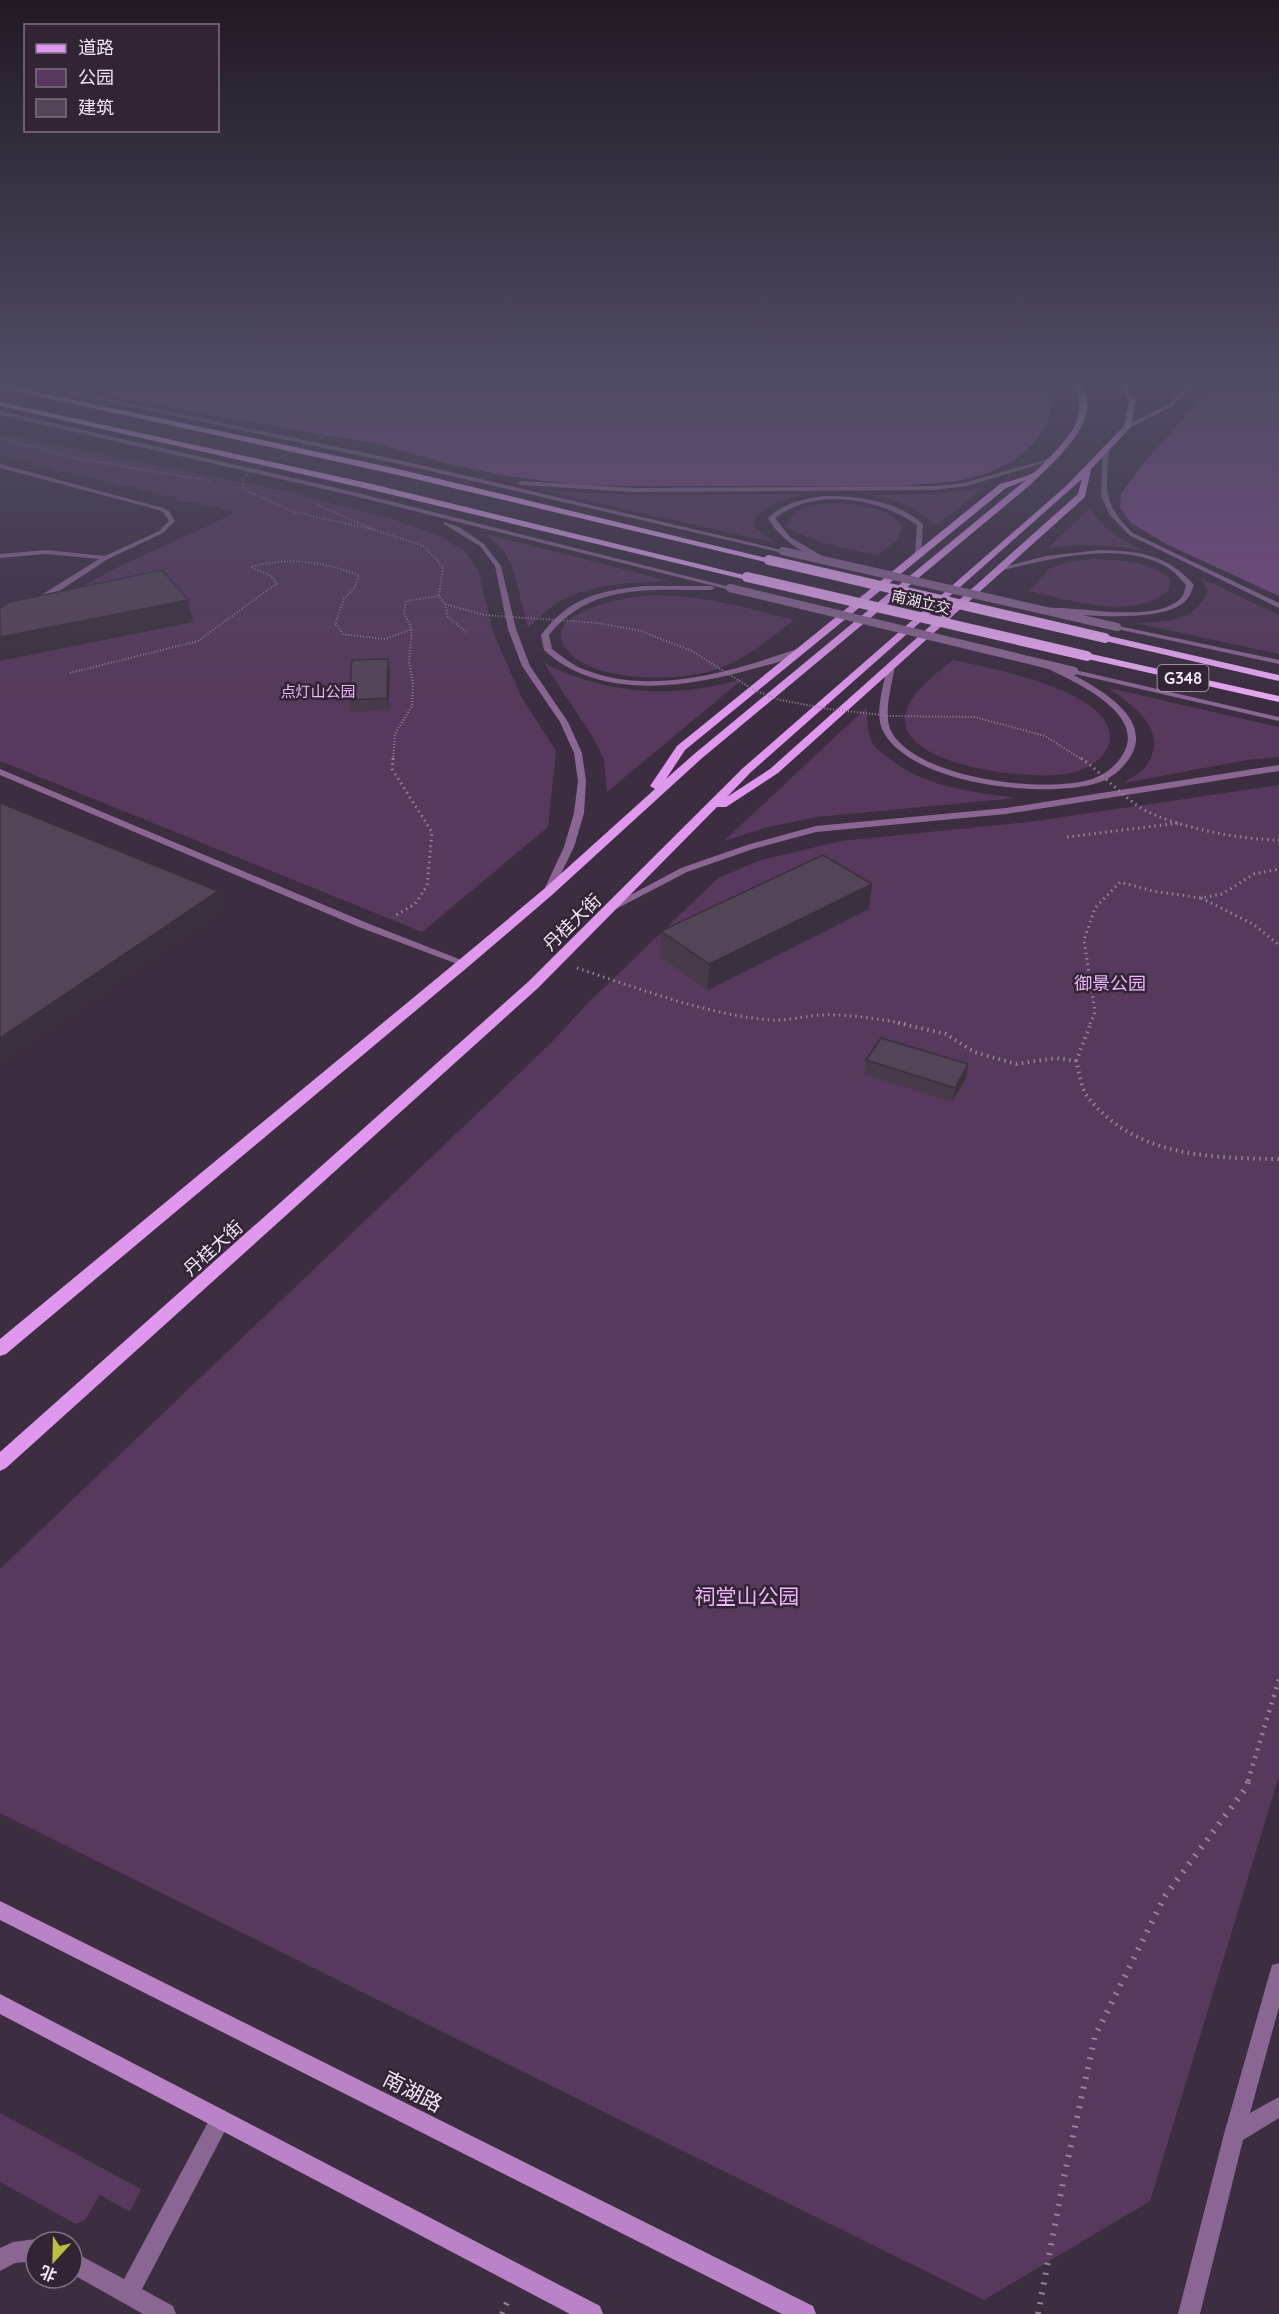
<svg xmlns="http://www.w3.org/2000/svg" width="1279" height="2314" font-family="Quicksand,'Noto Sans SC',sans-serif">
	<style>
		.green { fill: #56395c }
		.forest { fill: #7a4985 }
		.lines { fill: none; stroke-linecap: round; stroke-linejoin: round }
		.path-far4 { stroke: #918494; stroke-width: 2; stroke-dasharray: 1 2; stroke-linecap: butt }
		.path-far3 { stroke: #918494; stroke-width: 3; stroke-dasharray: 1.5 4; stroke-linecap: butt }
		.path-far2 { stroke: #918494; stroke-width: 4; stroke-dasharray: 1.5 4.5; stroke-linecap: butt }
		.path-far1 { stroke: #918494; stroke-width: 4.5; stroke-dasharray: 2 6; stroke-linecap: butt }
		.path { stroke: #918494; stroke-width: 6; stroke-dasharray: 2 8; stroke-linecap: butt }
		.service { fill: #8a6792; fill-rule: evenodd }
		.minor { fill: #8a6792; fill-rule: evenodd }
		.tertiary { fill: #8a6792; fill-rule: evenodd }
		.secondary { fill: #ba83c7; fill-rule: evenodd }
		.primary { fill: #e098ef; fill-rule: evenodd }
		.trunk { fill: #e8aaf4; fill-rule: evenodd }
		.path-bridge-far1 { stroke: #918494; stroke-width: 2; stroke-dasharray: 1 2; stroke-linecap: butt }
		.path-bridge { stroke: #918494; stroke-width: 3; stroke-dasharray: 1.5 4; stroke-linecap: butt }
		.tertiary-bridge { stroke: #8a6792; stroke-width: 8 }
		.trunk-bridge { stroke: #e8aaf4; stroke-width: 10 }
		.wall { fill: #483a4b }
		.shaded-wall { fill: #3b303d }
		.building { fill: #544457; stroke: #3b303d; stroke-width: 1.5 }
		.labels { text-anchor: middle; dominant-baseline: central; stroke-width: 5; stroke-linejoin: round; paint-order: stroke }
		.far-street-label { font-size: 15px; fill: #f2e8f4; stroke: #322435 }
		.far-park-label { font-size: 15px; fill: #eeb6fb; stroke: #322435 }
		.shield { fill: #322435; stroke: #b8adbb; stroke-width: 1.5 }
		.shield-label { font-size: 16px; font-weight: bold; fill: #f2e8f4 }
		.street-label { font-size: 18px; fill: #f2e8f4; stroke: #322435 }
		.park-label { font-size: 18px; fill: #eeb6fb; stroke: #322435 }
		.near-park-label { font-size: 21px; fill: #eeb6fb; stroke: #322435 }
		.near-street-label { font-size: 21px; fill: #f2e8f4; stroke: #322435 }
	</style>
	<rect width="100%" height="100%" fill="#3c2d40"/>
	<path class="green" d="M0 434 281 490 390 518 440 536 464 551 478 570 494 635 522 698 556 751 548 827 422 932 0 761V633L114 569 235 513 231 510H221L219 507 200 505 198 502H179L174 496 152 495 151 490H141L135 486H118C115 483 63 471 56 471L51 466 40 467 32 465 31 462 0 456Z
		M984 487 936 526C917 507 899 501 874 495L953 493Z
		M541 490 635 495 806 494C786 499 766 502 754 520L756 528 775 543Z
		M839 503C862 506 888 507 902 526L898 539 877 555C845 549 815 543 786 527 794 504 818 504 839 503Z
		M1090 508C1104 529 1121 541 1144 551 1110 545 1081 542 1047 549Z
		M486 534 669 581C631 583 585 583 553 606 544 612 536 621 528 628L513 568 504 551Z
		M1094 559C1120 560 1149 561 1170 579L1169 590C1132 622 1072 600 1029 591L1049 569 1068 562Z
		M1201 578 1279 615V654L1135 623C1166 621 1193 624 1208 591Z
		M650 595C700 595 746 607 794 620 769 640 748 657 717 669 681 682 589 684 565 647 541 611 630 597 650 595Z
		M953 660C988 668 1115 690 1110 740 1108 756 1090 768 1075 772 1041 783 903 768 905 719 907 693 935 675 953 660Z
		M544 663C607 695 676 700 744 678L607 792 604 760 594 739Z
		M1109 688 1279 727V757L1247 760 1124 783C1130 778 1141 773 1146 766 1171 731 1133 706 1109 688Z
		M867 707C867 720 867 732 873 744 876 749 882 752 886 756 923 787 971 792 1017 798L817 817 768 827 724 841Z
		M1279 785V1776L1150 2201 984 2300 0 1813V1569L551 1043 588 1003 718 878 761 860 841 841 1029 822Z
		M0 2113 141 2189 130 2212 100 2195 85 2220 76 2224 0 2182Z"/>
	<path class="forest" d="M128 384H243L256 387 263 384H1043L1050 397 1049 419 1034 443 1013 461 986 474 954 482 897 486H628L568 484 506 476 444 463 383 445 106 396 111 390Z
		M1214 384H1279V596L1168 545 1131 523 1120 508 1121 494 1142 465Z"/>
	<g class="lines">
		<path class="path-far4" d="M0 438 75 458 211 481
			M318 505 375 530
			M445 604 448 617 466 632
			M70 673 198 641 276 584 273 577 251 567C289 556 323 562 359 575L355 587 344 599 335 623 343 634 385 639 412 629
			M393 760 395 734 412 706 413 684 409 662 412 629 404 613 406 601 439 596"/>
		<path class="path-far3" d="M393 758 392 769 432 832 427 886 415 904 393 917
			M1067 837 1179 823
			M1201 898 1253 924 1279 945
			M577 968C637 988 708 1015 771 1020 787 1021 805 1016 821 1015 850 1014 878 1019 907 1024
			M1090 1024 1095 1012 1084 940 1095 908 1120 882 1153 891 1201 898 1222 894 1254 874 1279 869"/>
		<path class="path-far2" d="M898 1023 946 1034 974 1052 1016 1064 1056 1058 1076 1061C1079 1071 1081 1088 1087 1096 1134 1157 1210 1158 1279 1159
			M1076 1061 1091 1023"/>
		<path class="path-far1" d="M1248 1781 1279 1679"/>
		<path class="path" d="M502 2314 509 2298
			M1038 2314 1064 2177 1095 2036 1165 1896 1246 1788 1249 1779"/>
		<path class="service" d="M0 464 163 508 169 511 175 521 163 533 108 559 41 603H35V599L99 559 46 554 0 558V554L46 550 105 556 159 531 169 521 164 513 159 510 0 468Z
			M0 769 367 923 469 963 464 966 460 965 359 927 0 775Z
			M1279 1963V2007L1250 2113 1279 2097V2118L1243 2140 1200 2314H1178L1224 2134 1270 1972 1272 1965Z
			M220 2110 227 2113 230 2120 227 2127 142 2289 173 2306 176 2314H143L72 2274V2251L124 2279 213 2113Z
			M36 2239 42 2242H36V2261L15 2263 0 2271V2248L13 2242Z"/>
		<path class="minor" d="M110 384H118L84 397 79 396Z"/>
		<path class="tertiary" d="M26 384H37L408 462 786 551 783 553 408 466Z
			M0 411 354 492 734 588 730 590 354 496 0 415Z
			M1106 448 1109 450C1106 491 1102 503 1133 533L1279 603V608L1129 535 1110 515 1101 496 1103 450Z
			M1048 459 1053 460 967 486 935 490 633 492 521 485 518 483 521 481 633 488 935 486 964 483Z
			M823 496C858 496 896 500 923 524L921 555 918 557 915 555 917 525C876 497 816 487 775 518L790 537 829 560 830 561 827 563C804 554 780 540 768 518 784 503 802 499 823 496Z
			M444 522 459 527 484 544 501 566 516 629 530 666 568 722 582 753 586 781 584 813 574 847 551 894 548 895 543 892 564 847 574 813 578 781 574 753 560 722 522 666 508 629 495 566 480 546 444 524Z
			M1100 550C1139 551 1167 554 1194 585 1192 589 1191 595 1188 598 1169 625 1077 615 1047 612L1043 610 1044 608C1078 605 1155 625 1181 598 1184 595 1185 589 1186 585 1181 580 1176 573 1170 569 1124 539 1049 559 999 571L996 569 1046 556Z
			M643 586H711L715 588 711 590C650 590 590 583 549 635L552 649C560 655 569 662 578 667 648 698 730 672 797 649L804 651C791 660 771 664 756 668 690 687 600 702 544 650L541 635C570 597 598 591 643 586Z
			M1114 625 1279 660V664L1117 629H1114Z
			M1044 663H1050C1081 679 1160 713 1129 759 1121 770 1111 779 1097 783 1045 799 914 785 884 733 873 715 884 686 887 666L891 664 895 666C892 685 882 715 892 733 920 779 1045 794 1092 779 1106 774 1116 766 1123 754 1148 713 1071 680 1044 667Z
			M1071 669 1279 717V721L1071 673Z
			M1279 765V771L1006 814 816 832 753 849 687 872 616 909H610L608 907 681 868 747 845 816 826 1006 808Z"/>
		<path class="secondary" d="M1187 384H1193L1173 406 1129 428H1125V426L1169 404Z
			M0 1901 813 2306 816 2314H782L0 1920Z
			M0 1994 600 2306 603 2314H570L0 2014Z"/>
		<path class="primary" d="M1073 384H1079C1082 388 1085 392 1086 397 1096 427 1049 466 1030 485L701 759 552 895 469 966 6 1354 0 1356V1339L459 960 544 889 655 789 650 786 677 746 1000 484C1010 481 1022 478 1031 474 1037 472 1044 462 1049 458 1071 435 1089 415 1073 384ZM1026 480 693 755 666 779 685 750 1006 488Z
			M1121 384H1127L1135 401 1131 427 1091 469 1085 497 778 773 726 807H717L538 988 6 1468 0 1471V1452L528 982 743 768 1065 487 1124 426 1129 401ZM1082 479 1078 494 770 769 727 797 751 772Z"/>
		<path class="trunk" d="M0 384 398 469 774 560 769 563 398 475 0 388Z
			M0 402 372 484 752 577 747 580 372 490 0 406Z
			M1105 635 1279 675V681L1101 640 1100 638Z
			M1087 653 1279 696V702L1083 658 1082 656Z"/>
		<path class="path-bridge-far1" d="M331 433 250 472 242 479 243 489 294 512 375 530 424 546 443 567 439 596 445 604 484 615 598 623 641 631 692 651 754 690 780 700 829 709 890 716 975 717 1045 736 1083 760"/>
		<path class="path-bridge" d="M1081 758C1102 773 1118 793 1141 808 1173 827 1242 840 1279 840"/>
		<path class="tertiary-bridge" d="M783 551 1117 627
			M730 588 1074 671"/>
		<path class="trunk-bridge" d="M769 560 1105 638
			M747 577 1087 656"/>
	</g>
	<path class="wall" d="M388 659 390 670 388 710 351 712 349 700Z
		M869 909 708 990 660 957 661 931Z
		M866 1060 968 1064 966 1078 952 1102 864 1074Z"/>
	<path class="shaded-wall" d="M188 600 193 622 0 661V637Z
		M388 659 390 670 388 710 387 698Z
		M872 884 869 909 708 990 709 964Z
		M218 891 222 910 0 1063V1038Z
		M968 1064 966 1078 952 1102 955 1088Z"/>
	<path class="building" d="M162 570 188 600 0 637V608L10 602Z
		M388 659 387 698 349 700 352 660Z
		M0 803 218 891 0 1038Z
		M823 855 872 884 709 964 661 931Z
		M881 1038 968 1064 955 1088 866 1060Z"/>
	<linearGradient id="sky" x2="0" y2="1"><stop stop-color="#211923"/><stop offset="0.54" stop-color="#504c64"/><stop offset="1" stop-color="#504c64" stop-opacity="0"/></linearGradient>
	<rect width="1279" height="708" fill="url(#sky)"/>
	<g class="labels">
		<g class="far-street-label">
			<text transform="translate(921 602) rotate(13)">南湖立交</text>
		</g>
		<g class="far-park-label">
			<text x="318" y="691">点灯山公园</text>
		</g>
		<rect class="shield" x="1157.5" y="665" width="51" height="26" rx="4.5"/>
		<g class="shield-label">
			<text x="1183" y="678">G348</text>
		</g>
		<g class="street-label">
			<text transform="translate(572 922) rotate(-44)">丹桂大街</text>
			<text transform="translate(213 1248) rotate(-42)">丹桂大街</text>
		</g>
		<g class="park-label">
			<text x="1110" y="983">御景公园</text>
		</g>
		<g class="near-park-label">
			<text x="747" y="1596">祠堂山公园</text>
		</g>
		<g class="near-street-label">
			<text transform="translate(413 2091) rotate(27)">南湖路</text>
		</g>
	</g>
	<rect x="24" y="24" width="195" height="108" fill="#322435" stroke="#7f7281" stroke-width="1.5"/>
	<rect x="36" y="44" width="30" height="9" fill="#e098ef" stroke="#7f7281" stroke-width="1.5"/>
	<text x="78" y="54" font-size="18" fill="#f2e8f4">道路</text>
	<rect x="36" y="69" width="30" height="18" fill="#56395c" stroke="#7f7281" stroke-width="1.5"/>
	<text x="78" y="84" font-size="18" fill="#f2e8f4">公园</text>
	<rect x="36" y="99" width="30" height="18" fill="#544457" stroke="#7f7281" stroke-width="1.5"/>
	<text x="78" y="114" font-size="18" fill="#f2e8f4">建筑</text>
	<g transform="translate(54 2260) rotate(202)"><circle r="28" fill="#322435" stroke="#7f7281" stroke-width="1.5"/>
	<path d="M0-4.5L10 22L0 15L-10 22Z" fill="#bdbf43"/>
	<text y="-9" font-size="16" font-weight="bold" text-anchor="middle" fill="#f2e8f4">北</text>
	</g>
</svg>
